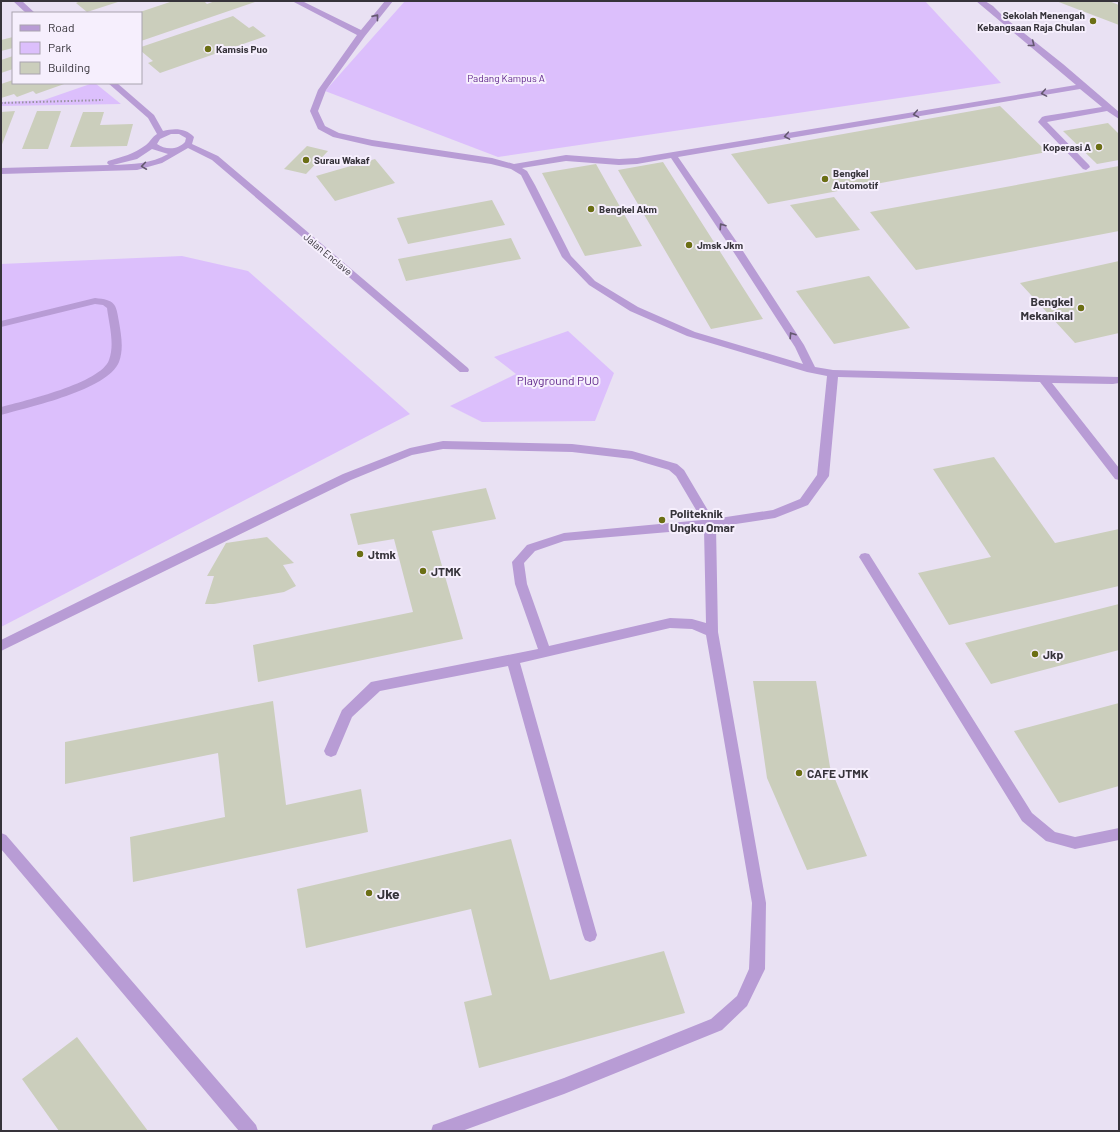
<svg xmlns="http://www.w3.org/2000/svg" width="1120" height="1132" font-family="Barlow,sans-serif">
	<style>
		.green { fill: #dcbffc }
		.building { fill: #cbcebc }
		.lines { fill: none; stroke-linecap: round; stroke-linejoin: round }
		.path { stroke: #9994a1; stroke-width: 2; stroke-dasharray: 1.5 2; stroke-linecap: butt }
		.minor { fill: #b89cd5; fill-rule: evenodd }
		.oneway { stroke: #645870 }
		.poi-dot { fill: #6b6f14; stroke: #f6effd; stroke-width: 1.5 }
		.labels { text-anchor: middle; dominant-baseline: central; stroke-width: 4; stroke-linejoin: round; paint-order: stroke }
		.far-poi-label { font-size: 10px; font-weight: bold; fill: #36333a; stroke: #f6effd; text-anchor: start }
		.far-park-label { font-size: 10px; fill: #61288c; stroke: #f6effd }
		.far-street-label { font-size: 10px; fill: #36333a; stroke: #f6effd }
		.poi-label { font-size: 12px; font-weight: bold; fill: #36333a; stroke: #f6effd; text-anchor: start }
		.park-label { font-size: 12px; fill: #61288c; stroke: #f6effd }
		.near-poi-label { font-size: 14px; font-weight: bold; fill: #36333a; stroke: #f6effd; text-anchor: start }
	</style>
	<rect width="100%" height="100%" fill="#e9e1f3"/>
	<path class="green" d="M405 1H925L1001 83 498 157 325 91Z
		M93 83H95L121 104 1 106V102L44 100Z
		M182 256 248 271 410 414 1 627V264Z
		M568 331 614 373 595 421 482 422 450 406 516 374 494 357Z"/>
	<path class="building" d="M80 1H121L87 12 76 3Z
		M173 1H204L207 4 215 1H253L255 2 141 41V13H137Z
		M1056 1H1109L1119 5V25Z
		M233 16 249 28 253 26 266 36 160 73 148 63 153 61 141 51V47Z
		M13 37V48L1 51V40Z
		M13 56V69L1 73V60Z
		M13 80V83H67L36 94 33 91 17 97 14 94 1 98V84Z
		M1000 106 1047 152 768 204 731 154Z
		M15 111 1 147V112Z
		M37 111H61L48 149H22Z
		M83 112H104L100 125 133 124 127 146 70 147Z
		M1108 123 1119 134V160L1097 164 1063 131Z
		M307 146 328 151 306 174 284 169Z
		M375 159 395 183 335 201 316 176Z
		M663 162 763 319 711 329 618 170Z
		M596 164 642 246 585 256 542 173Z
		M1119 166V231L916 270 870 212Z
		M834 197 860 230 816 238 790 205Z
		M492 200 505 225 408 244 397 218Z
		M511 238 521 259 406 281 398 259Z
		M1119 261V333L1075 343 1020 283Z
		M869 276 910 328 834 344 796 291Z
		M994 457 1055 543 1119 529V586L949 625 918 573 991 557 933 469Z
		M486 488 496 519 432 531 463 639 258 682 253 645 413 612 394 539 358 545 350 514Z
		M267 537 294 563 283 565 296 586 284 592 214 604H205L214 576H207L226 543Z
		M1119 604V650L991 684 965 643Z
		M753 681H816L830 767 867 856 807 870 767 778Z
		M273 701 286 805 361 789 368 832 133 882 130 837 225 817 218 753 65 784V742Z
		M1119 703V786L1059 803 1014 731Z
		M511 839 550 980 664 951 685 1013 479 1068 464 1002 492 995 471 909 306 948 297 889Z
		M77 1037 148 1131H59L22 1079Z"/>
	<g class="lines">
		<path class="path" d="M1 103 103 100"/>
		<path class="minor" d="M13 1H22L35 13H26Z
			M292 1H302L361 30 385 1H393L365 36 326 90 318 111 325 126 339 133 372 140 492 158 514 164 566 155 619 159 637 158 1076 85 976 1H985L993 6 1005 18 1063 64 1119 112V119L1107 111 1047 122 1089 165 1090 167 1086 170 1083 169 1038 122 1042 117 1045 116 1102 107 1080 89 678 157 741 248 804 345 815 367 833 370 1119 377V383L1113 384 1052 383 1119 468V480L1115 479 1040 382 838 377 829 476 808 505 775 518 716 527 718 632 766 903 765 969 747 1006 722 1030 564 1094 462 1131H431L433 1125 439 1123 564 1078 711 1019 737 996 749 969 752 903 706 635 692 629 670 628 520 663 597 935 595 940 590 942 585 940 583 935 508 666 380 691 352 717 336 755 331 757 326 755 324 751 342 710 371 682 538 649 515 584 512 562 527 545 564 533 702 520 676 476 669 470 632 459 572 452 443 449 412 455 351 480 1 651V640L104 589 343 474 410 448 443 441 572 444 632 451 677 464 684 470 713 519 773 510 800 499 817 475 827 376 807 372 687 336 630 311 589 285 562 257 521 175 511 169 491 164 372 146 333 137 318 129 310 111 318 90 357 35ZM671 158 731 248 795 347 803 364 695 332 638 307 595 281 571 256 535 185 527 171 522 168 566 161 619 165 637 164ZM704 529 706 623 692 619 670 618 549 646 527 584 524 563 535 551 564 541Z
			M108 83H117L154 115 163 131C174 128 186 128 194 137L192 144 218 156 468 368 469 370 468 372H460L212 160 188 148 162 163 137 170 1 174V168L109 165 107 163 108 161C122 157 134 154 146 145 150 142 152 137 157 134L148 118ZM171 134H179L186 138 185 142C178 150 165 150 157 144L160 139ZM152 149 168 154C151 164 133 164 113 165L137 159Z
			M95 298C115 300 116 303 119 322 121 334 124 349 119 362 108 390 29 407 1 415V407C24 401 101 383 109 360 115 344 109 324 107 308L103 305 95 304 1 327V321Z
			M865 553 869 554 1032 813 1055 832 1075 837 1119 828V840L1075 849 1046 841 1022 821 861 560 859 557 861 554Z
			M1 833 6 835 256 1125 258 1131H239L1 849Z"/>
	</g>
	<defs><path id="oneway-chevron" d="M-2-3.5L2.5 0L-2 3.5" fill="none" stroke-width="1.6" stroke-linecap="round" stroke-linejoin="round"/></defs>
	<g class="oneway">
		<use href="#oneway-chevron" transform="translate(376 17) rotate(-51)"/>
		<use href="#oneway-chevron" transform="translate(1032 44) rotate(38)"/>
		<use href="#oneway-chevron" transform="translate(1044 93) rotate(170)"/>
		<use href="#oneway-chevron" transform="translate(916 114) rotate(170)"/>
		<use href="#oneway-chevron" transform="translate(787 136) rotate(170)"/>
		<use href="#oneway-chevron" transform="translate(144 166) rotate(172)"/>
		<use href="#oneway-chevron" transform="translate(722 226) rotate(-124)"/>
		<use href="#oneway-chevron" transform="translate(792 335) rotate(-123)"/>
	</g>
	<g class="poi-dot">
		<circle cx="1093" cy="21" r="4"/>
		<circle cx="208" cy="49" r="4"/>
		<circle cx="1099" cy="147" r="4"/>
		<circle cx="306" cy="160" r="4"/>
		<circle cx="825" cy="179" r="4"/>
		<circle cx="591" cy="209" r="4"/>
		<circle cx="689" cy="245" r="4"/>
		<circle cx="1081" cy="308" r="4"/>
		<circle cx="662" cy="520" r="4"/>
		<circle cx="360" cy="554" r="4"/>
		<circle cx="423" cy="571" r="4"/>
		<circle cx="1035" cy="654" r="4"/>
		<circle cx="799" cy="773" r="4"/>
		<circle cx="369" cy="893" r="4"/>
	</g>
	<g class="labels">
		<g class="far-poi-label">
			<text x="1085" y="15" text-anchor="end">Sekolah Menengah<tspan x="1085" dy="12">Kebangsaan Raja Chulan</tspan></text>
			<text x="216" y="49">Kamsis Puo</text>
			<text x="1091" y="147" text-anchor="end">Koperasi A</text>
			<text x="314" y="160">Surau Wakaf</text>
			<text x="833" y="173">Bengkel<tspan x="833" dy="12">Automotif</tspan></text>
			<text x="599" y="209">Bengkel Akm</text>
			<text x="697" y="245">Jmsk Jkm</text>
		</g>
		<g class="far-park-label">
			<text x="506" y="78">Padang Kampus A</text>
		</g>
		<g class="far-street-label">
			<text transform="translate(328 254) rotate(40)">Jalan Enclave</text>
		</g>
		<g class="poi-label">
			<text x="1073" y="301" text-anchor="end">Bengkel<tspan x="1073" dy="14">Mekanikal</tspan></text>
			<text x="670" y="513">Politeknik<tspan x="670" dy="14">Ungku Omar</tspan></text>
			<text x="368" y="554">Jtmk</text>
			<text x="431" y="571">JTMK</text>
			<text x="1043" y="654">Jkp</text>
			<text x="807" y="773">CAFE JTMK</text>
		</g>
		<g class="park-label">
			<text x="558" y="380">Playground PUO</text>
		</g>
		<g class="near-poi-label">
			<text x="377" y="893">Jke</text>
		</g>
	</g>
	<rect width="1120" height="1132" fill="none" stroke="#36333a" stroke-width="4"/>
	<rect x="12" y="12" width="130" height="72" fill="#f6effd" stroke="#a9a4af"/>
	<rect x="20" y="25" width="20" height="6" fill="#b89cd5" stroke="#a9a4af"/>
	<text x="48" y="32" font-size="12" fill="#36333a">Road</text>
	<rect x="20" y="42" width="20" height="12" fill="#dcbffc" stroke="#a9a4af"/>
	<text x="48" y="52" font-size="12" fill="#36333a">Park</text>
	<rect x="20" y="62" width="20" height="12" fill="#cbcebc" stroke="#a9a4af"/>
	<text x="48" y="72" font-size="12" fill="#36333a">Building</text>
</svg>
